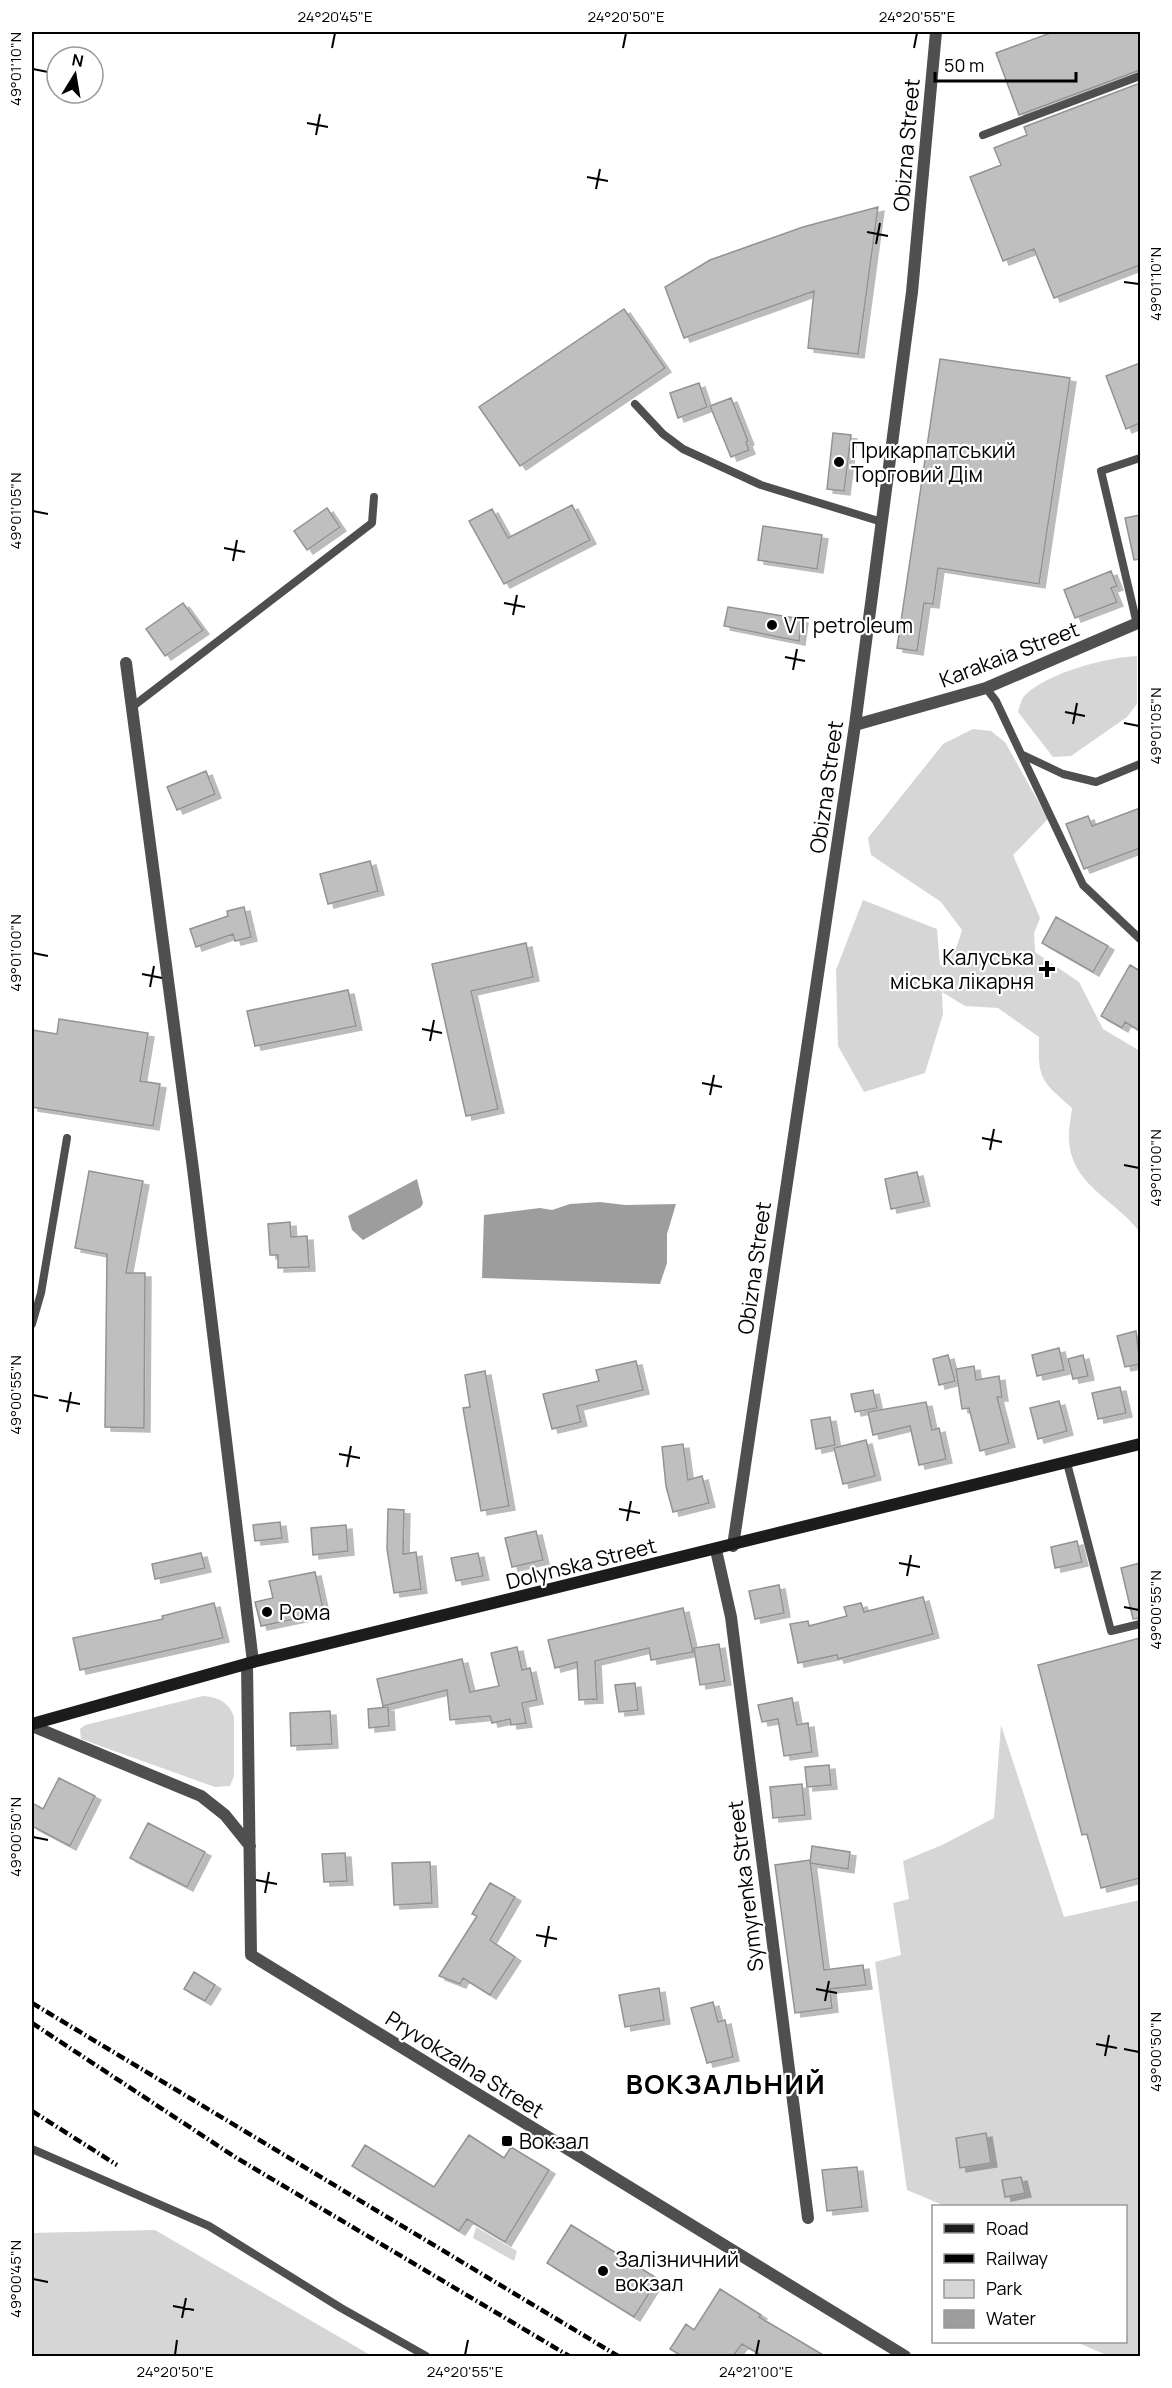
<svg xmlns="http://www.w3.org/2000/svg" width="1172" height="2388" font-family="Manrope,sans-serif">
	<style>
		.green { fill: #d6d6d6 }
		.water { fill: #9d9d9d }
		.building { fill: #bfbfbf; stroke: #939393; stroke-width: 1.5; filter: url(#shadow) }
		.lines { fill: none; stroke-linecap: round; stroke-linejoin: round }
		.lane { stroke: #4f4f4f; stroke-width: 8 }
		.street { stroke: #4f4f4f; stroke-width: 12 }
		.secondary { stroke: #1c1c1c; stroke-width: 12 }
		.rail { stroke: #000; stroke-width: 4.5; stroke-dasharray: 9 3 1.5 3; stroke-linecap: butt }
		.ticks { fill: none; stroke: #000; stroke-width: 2 }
		.poi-dot { fill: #000; stroke: #fff; stroke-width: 2 }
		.labels { text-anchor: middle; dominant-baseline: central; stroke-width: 4.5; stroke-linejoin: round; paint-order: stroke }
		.street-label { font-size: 21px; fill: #000; stroke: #fff }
		.poi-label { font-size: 21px; fill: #000; stroke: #fff; text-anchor: start }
		.district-label { font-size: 27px; font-weight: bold; letter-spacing: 1.5px; fill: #000; stroke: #fff }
		.neatline { fill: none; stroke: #000; stroke-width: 2 }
		.ticks-label { font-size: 15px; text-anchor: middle; fill: #000 }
	</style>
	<defs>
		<filter id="shadow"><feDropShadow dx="6" dy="4" stdDeviation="0" flood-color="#0004"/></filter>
	</defs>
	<rect width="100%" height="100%" fill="#fff"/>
	<path class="green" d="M1137 656V704L1127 717 1071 756 1053 757 1018 712C1020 706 1021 699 1025 695 1050 672 1104 658 1137 656Z
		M973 729 991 731 1005 742 1048 819 1013 855 1040 918 1034 933 1035 952 1079 982 1103 1029 1140 1051V1232C1116 1200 1071 1185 1069 1140 1068 1130 1071 1118 1072 1108 1040 1080 1038 1079 1039 1037L998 1008 965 1006 942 992 943 1014 925 1073 864 1092 838 1046 836 970 863 900 937 929 940 966 957 946 962 930 941 902 871 855 868 838 943 744Z
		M203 1696C218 1697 229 1702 234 1717V1776L230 1786 215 1787 81 1739 80 1729 85 1725Z
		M1001 1725 1064 1917 1140 1900V2356H1109L1076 2342H1126V2206H945L907 2190 875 1962 901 1955 893 1903 909 1899 903 1861 942 1845 994 1818Z
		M476 2227 517 2251 514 2261 473 2238Z
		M155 2230 372 2356H32V2233Z"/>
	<path class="water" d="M417 1179 423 1203 421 1207 363 1240 352 1230 348 1216Z
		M600 1202 625 1205 676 1204 667 1234V1263L660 1284 482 1278 484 1215 540 1208 552 1210 570 1204Z"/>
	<path class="building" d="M1053 32H1140V70L1019 115 996 53Z
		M1140 83V265L1054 298 1034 249 1003 261 970 177 1001 165 994 148 1027 135 1024 127Z
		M878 207 858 354 808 348 814 291 684 338 665 287 710 260 803 227Z
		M624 309 665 368 520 466 479 407Z
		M940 359 1070 378 1039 584 938 568 933 604 924 603 917 651 897 648Z
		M1140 363V423L1126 429 1106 376Z
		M699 383 707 407 678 418 670 393Z
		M731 398 748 441 746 442 749 450 731 457 710 406Z
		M833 433 851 435 844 491 827 489Z
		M572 505 590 540 504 584 469 521 492 509 508 538Z
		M327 508 340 527 307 550 294 531Z
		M1140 515V559L1134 560 1125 518Z
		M763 526 822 535 817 569 758 560Z
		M1111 571 1117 586 1111 588 1117 602 1075 618 1064 590Z
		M183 603 203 630 165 656 146 629Z
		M728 607 802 619 799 641 724 626Z
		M206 771 215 794 177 810 167 787Z
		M1140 808V848L1084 869 1066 824 1088 816 1092 826Z
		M370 861 378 891 328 904 320 874Z
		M244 907 251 937 235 941 233 934 196 947 190 929 228 916 227 911Z
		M1056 917 1108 946 1093 972 1042 943Z
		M526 943 533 977 471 991 498 1109 466 1116 432 964Z
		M1130 965 1140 971V1031L1125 1022 1122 1028 1101 1016Z
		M348 990 356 1026 255 1046 247 1011Z
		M59 1019 148 1033 140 1081 160 1084 153 1126 32 1107V1030L57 1034Z
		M89 1171 143 1181 126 1273H145L144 1428 105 1427 107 1254 75 1248Z
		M917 1172 924 1202 891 1209 885 1179Z
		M290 1222 291 1237 307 1236 309 1267 278 1268V1255H270L268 1224Z
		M1136 1331 1140 1364 1125 1367 1117 1336Z
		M1059 1348 1064 1370 1037 1376 1032 1355Z
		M948 1355 955 1381 939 1385 933 1359Z
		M1083 1355 1088 1376 1073 1379 1068 1359Z
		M636 1361 643 1390 577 1406 581 1422 552 1429 543 1394 599 1381 596 1370Z
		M974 1366 976 1380 999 1376 1002 1397H997L1009 1443 980 1451 969 1408 962 1409 956 1369Z
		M485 1371 509 1506 481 1511 463 1408 470 1407 465 1375Z
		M1120 1387 1126 1413 1098 1419 1092 1393Z
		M873 1390 877 1408 855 1412 851 1394Z
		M1059 1401 1067 1431 1038 1439 1030 1408Z
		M926 1402 932 1430 939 1428 946 1459 919 1465 910 1426 873 1435 868 1412Z
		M830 1417 835 1445 816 1449 811 1420Z
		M866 1440 875 1476 843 1484 834 1448Z
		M683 1444 688 1480 702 1476 709 1503 673 1512 666 1486 662 1447Z
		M388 1509 404 1510 403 1554 416 1552 421 1589 394 1593 387 1549Z
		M280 1522 282 1538 255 1541 253 1525Z
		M346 1525 348 1551 313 1555 311 1528Z
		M536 1531 543 1560 512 1567 505 1538Z
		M1077 1541 1082 1562 1055 1568 1051 1547Z
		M201 1553 205 1568 155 1579 152 1564Z
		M478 1553 483 1576 456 1581 451 1558Z
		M1140 1563V1618L1133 1619 1121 1568Z
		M315 1572 324 1613 261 1626 255 1602 273 1598 269 1581Z
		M779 1585 784 1613 755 1619 749 1591Z
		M923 1597 933 1634 838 1659 837 1655 798 1663 790 1624 808 1621 809 1626 847 1616 844 1607 861 1603 864 1612Z
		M214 1603 223 1638 80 1670 73 1638 163 1619 162 1616Z
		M683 1608 693 1652 651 1660 649 1648 595 1661 597 1699 579 1700 577 1662 555 1668 548 1640Z
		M1140 1638V1878L1101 1888 1087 1834 1082 1835 1038 1665Z
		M719 1644 725 1681 700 1685 694 1648Z
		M517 1647 522 1670 530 1668 537 1700 522 1703 526 1723 511 1725 510 1719 492 1723 490 1716 450 1720 447 1690 383 1706 377 1679 462 1659 470 1692 499 1686 491 1653Z
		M635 1683 638 1710 619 1712 615 1685Z
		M792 1698 797 1725 808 1723 812 1752 784 1756 778 1719 762 1722 758 1705Z
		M388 1707 389 1726 369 1728 368 1709Z
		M330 1711 332 1744 291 1746 290 1713Z
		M829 1765 831 1785 807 1787 805 1767Z
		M59 1778 95 1796 70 1846 32 1826V1803L43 1809Z
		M802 1784 805 1815 773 1818 770 1787Z
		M148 1823 205 1852 187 1887 130 1858Z
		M812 1846 850 1852 848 1869 810 1863Z
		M345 1853 347 1881 324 1882 322 1854Z
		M810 1860 824 1970 863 1965 866 1985 830 1989 832 2008 795 2013 775 1865Z
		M430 1862 432 1903 394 1905 392 1863Z
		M490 1883 515 1897 490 1940 515 1957 490 1995 463 1978 460 1984 439 1976 477 1916 472 1914Z
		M194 1972 215 1985 205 2001 184 1989Z
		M659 1988 664 2020 625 2027 619 1995Z
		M713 2002 718 2022 725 2020 733 2057 707 2063 691 2008Z
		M986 2133 991 2163 960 2168 956 2138Z
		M469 2135 504 2158 511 2147 549 2170 505 2242 467 2219 459 2231 352 2166 365 2145 434 2187Z
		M857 2167 862 2207 827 2211 822 2170Z
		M1021 2177 1025 2193 1005 2197 1002 2180Z
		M571 2225 658 2279 634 2317 547 2263Z
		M720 2289 761 2315 759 2317 825 2356H763L742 2344 733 2356H682L670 2349 686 2324 694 2330Z"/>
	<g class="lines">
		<path class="lane" d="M983 135 1140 76
			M635 404 663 434 683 449 761 485 882 522
			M1137 624 1101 471 1140 458
			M986 688 996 701 1083 885 1140 939
			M132 707 372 523 374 497
			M1023 755 1063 774 1096 782 1140 764
			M32 1324 41 1293 67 1138
			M1067 1463 1111 1631 1140 1624
			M32 2149 209 2226 341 2308 426 2356"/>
		<path class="street" d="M126 663 193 1169 253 1662
			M855 725 986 688 1140 622
			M733 1546 855 725 912 292 936 32
			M716 1550 731 1617 808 2218
			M247 1664 251 1955 905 2356
			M32 1726 201 1796 225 1815 250 1846"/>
		<path class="secondary" d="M32 1724 253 1662 1140 1444"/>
		<path class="rail" d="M32 2003 618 2356
			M32 2023 235 2157 569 2356
			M32 2111 117 2165"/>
	</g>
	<path class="ticks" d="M332 48 335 33M623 48 626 33M914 48 917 33M33 69 48 72M307 123 328 127M316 135 320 114M587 177 608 181M596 189 600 169M867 232 888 236M876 244 880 223M1124 282 1139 284M33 511 48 514M224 548 245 552M233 561 237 540M504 603 525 607M513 615 517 595M785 657 805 661M793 670 797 649M1065 712 1085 716M1124 723 1139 726M1073 724 1077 703M33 953 48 956M142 974 162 978M150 987 154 966M422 1029 442 1033M430 1041 434 1020M702 1083 722 1087M710 1095 714 1075M982 1138 1002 1142M990 1150 994 1129M1124 1165 1139 1168M33 1395 48 1398M59 1400 80 1404M67 1412 71 1392M339 1454 360 1458M347 1467 351 1446M619 1509 640 1513M627 1521 631 1501M899 1563 920 1567M907 1576 911 1555M1124 1607 1139 1610M33 1837 48 1840M256 1880 277 1884M265 1893 269 1872M536 1935 557 1939M545 1947 549 1926M816 1989 837 1993M825 2001 829 1981M1096 2044 1117 2048M1124 2049 1139 2052M1105 2056 1109 2035M33 2279 48 2282M173 2306 194 2310M182 2318 186 2298M175 2355 177 2340M465 2355 468 2340M756 2355 759 2340"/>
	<g class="poi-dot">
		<circle cx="839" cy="462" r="6"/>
		<circle cx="772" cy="625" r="6"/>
		<path d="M1044 960h6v6h6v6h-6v6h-6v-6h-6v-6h6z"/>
		<circle cx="267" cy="1612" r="6"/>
		<rect x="501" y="2135" width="12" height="12" rx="3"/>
		<circle cx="603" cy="2271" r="6"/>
	</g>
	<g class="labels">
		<g class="street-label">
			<text transform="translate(906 145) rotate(-85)">Obizna Street</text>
			<text transform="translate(1009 654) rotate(-21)">Karakaia Street</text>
			<text transform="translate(826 787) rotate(-82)">Obizna Street</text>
			<text transform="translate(754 1268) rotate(-82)">Obizna Street</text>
			<text transform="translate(581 1563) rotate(-14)">Dolynska Street</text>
			<text transform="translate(745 1886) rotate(-97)">Symyrenka Street</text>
			<text transform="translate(465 2064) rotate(32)">Pryvokzalna Street</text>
		</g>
		<g class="poi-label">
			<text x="851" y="450">Прикарпатський<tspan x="851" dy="24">Торговий Дім</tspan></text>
			<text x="784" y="625">VT petroleum</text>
			<text x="1034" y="957" text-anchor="end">Калуська<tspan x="1034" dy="24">міська лікарня</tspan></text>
			<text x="279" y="1612">Рома</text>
			<text x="519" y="2141">Вокзал</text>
			<text x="615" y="2259">Залізничний<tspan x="615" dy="24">вокзал</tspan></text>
		</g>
		<g class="district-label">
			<text x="726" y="2083">ВОКЗАЛЬНИЙ</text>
		</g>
	</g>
	<rect width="1172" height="2388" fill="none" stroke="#ffffff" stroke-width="66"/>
	<rect x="932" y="2205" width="195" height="138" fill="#ffffff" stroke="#999999" stroke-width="1.5"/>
	<rect x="944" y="2224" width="30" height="9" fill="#1c1c1c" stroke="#999999" stroke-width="1.5"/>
	<text x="986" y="2235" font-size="18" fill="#000000">Road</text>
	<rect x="944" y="2254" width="30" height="9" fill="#000000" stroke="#999999" stroke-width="1.5"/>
	<text x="986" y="2265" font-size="18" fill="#000000">Railway</text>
	<rect x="944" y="2280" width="30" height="18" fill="#d6d6d6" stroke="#999999" stroke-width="1.5"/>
	<text x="986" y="2295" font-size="18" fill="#000000">Park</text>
	<rect x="944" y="2310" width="30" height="18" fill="#9d9d9d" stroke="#999999" stroke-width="1.5"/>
	<text x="986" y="2325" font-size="18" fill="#000000">Water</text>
	<g transform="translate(75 75) rotate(11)"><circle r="28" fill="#ffffff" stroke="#999999" stroke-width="1.5"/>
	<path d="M0-4.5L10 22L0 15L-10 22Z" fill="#000000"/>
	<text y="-9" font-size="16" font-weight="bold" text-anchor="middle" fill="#000000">N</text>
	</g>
	<path d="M935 72v9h141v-9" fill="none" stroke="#000000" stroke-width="3"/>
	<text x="944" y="72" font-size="18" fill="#000000" stroke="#ffffff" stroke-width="4.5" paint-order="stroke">50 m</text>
	<rect x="33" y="33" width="1106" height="2322" class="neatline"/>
	<g class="ticks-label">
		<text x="335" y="22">24°20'45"E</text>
		<text x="626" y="22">24°20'50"E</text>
		<text x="917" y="22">24°20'55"E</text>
		<text transform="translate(16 69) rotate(-90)" y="5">49°01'10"N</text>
		<text transform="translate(1156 284) rotate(-90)" y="5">49°01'10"N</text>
		<text transform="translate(16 511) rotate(-90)" y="5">49°01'05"N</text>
		<text transform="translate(1156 726) rotate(-90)" y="5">49°01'05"N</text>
		<text transform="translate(16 953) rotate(-90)" y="5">49°01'00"N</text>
		<text transform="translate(1156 1168) rotate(-90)" y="5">49°01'00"N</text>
		<text transform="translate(16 1395) rotate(-90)" y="5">49°00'55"N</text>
		<text transform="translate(1156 1610) rotate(-90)" y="5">49°00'55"N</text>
		<text transform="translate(16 1837) rotate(-90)" y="5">49°00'50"N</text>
		<text transform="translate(1156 2052) rotate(-90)" y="5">49°00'50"N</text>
		<text transform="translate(16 2279) rotate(-90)" y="5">49°00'45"N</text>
		<text x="175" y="2377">24°20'50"E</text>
		<text x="465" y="2377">24°20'55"E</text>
		<text x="756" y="2377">24°21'00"E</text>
	</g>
</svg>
